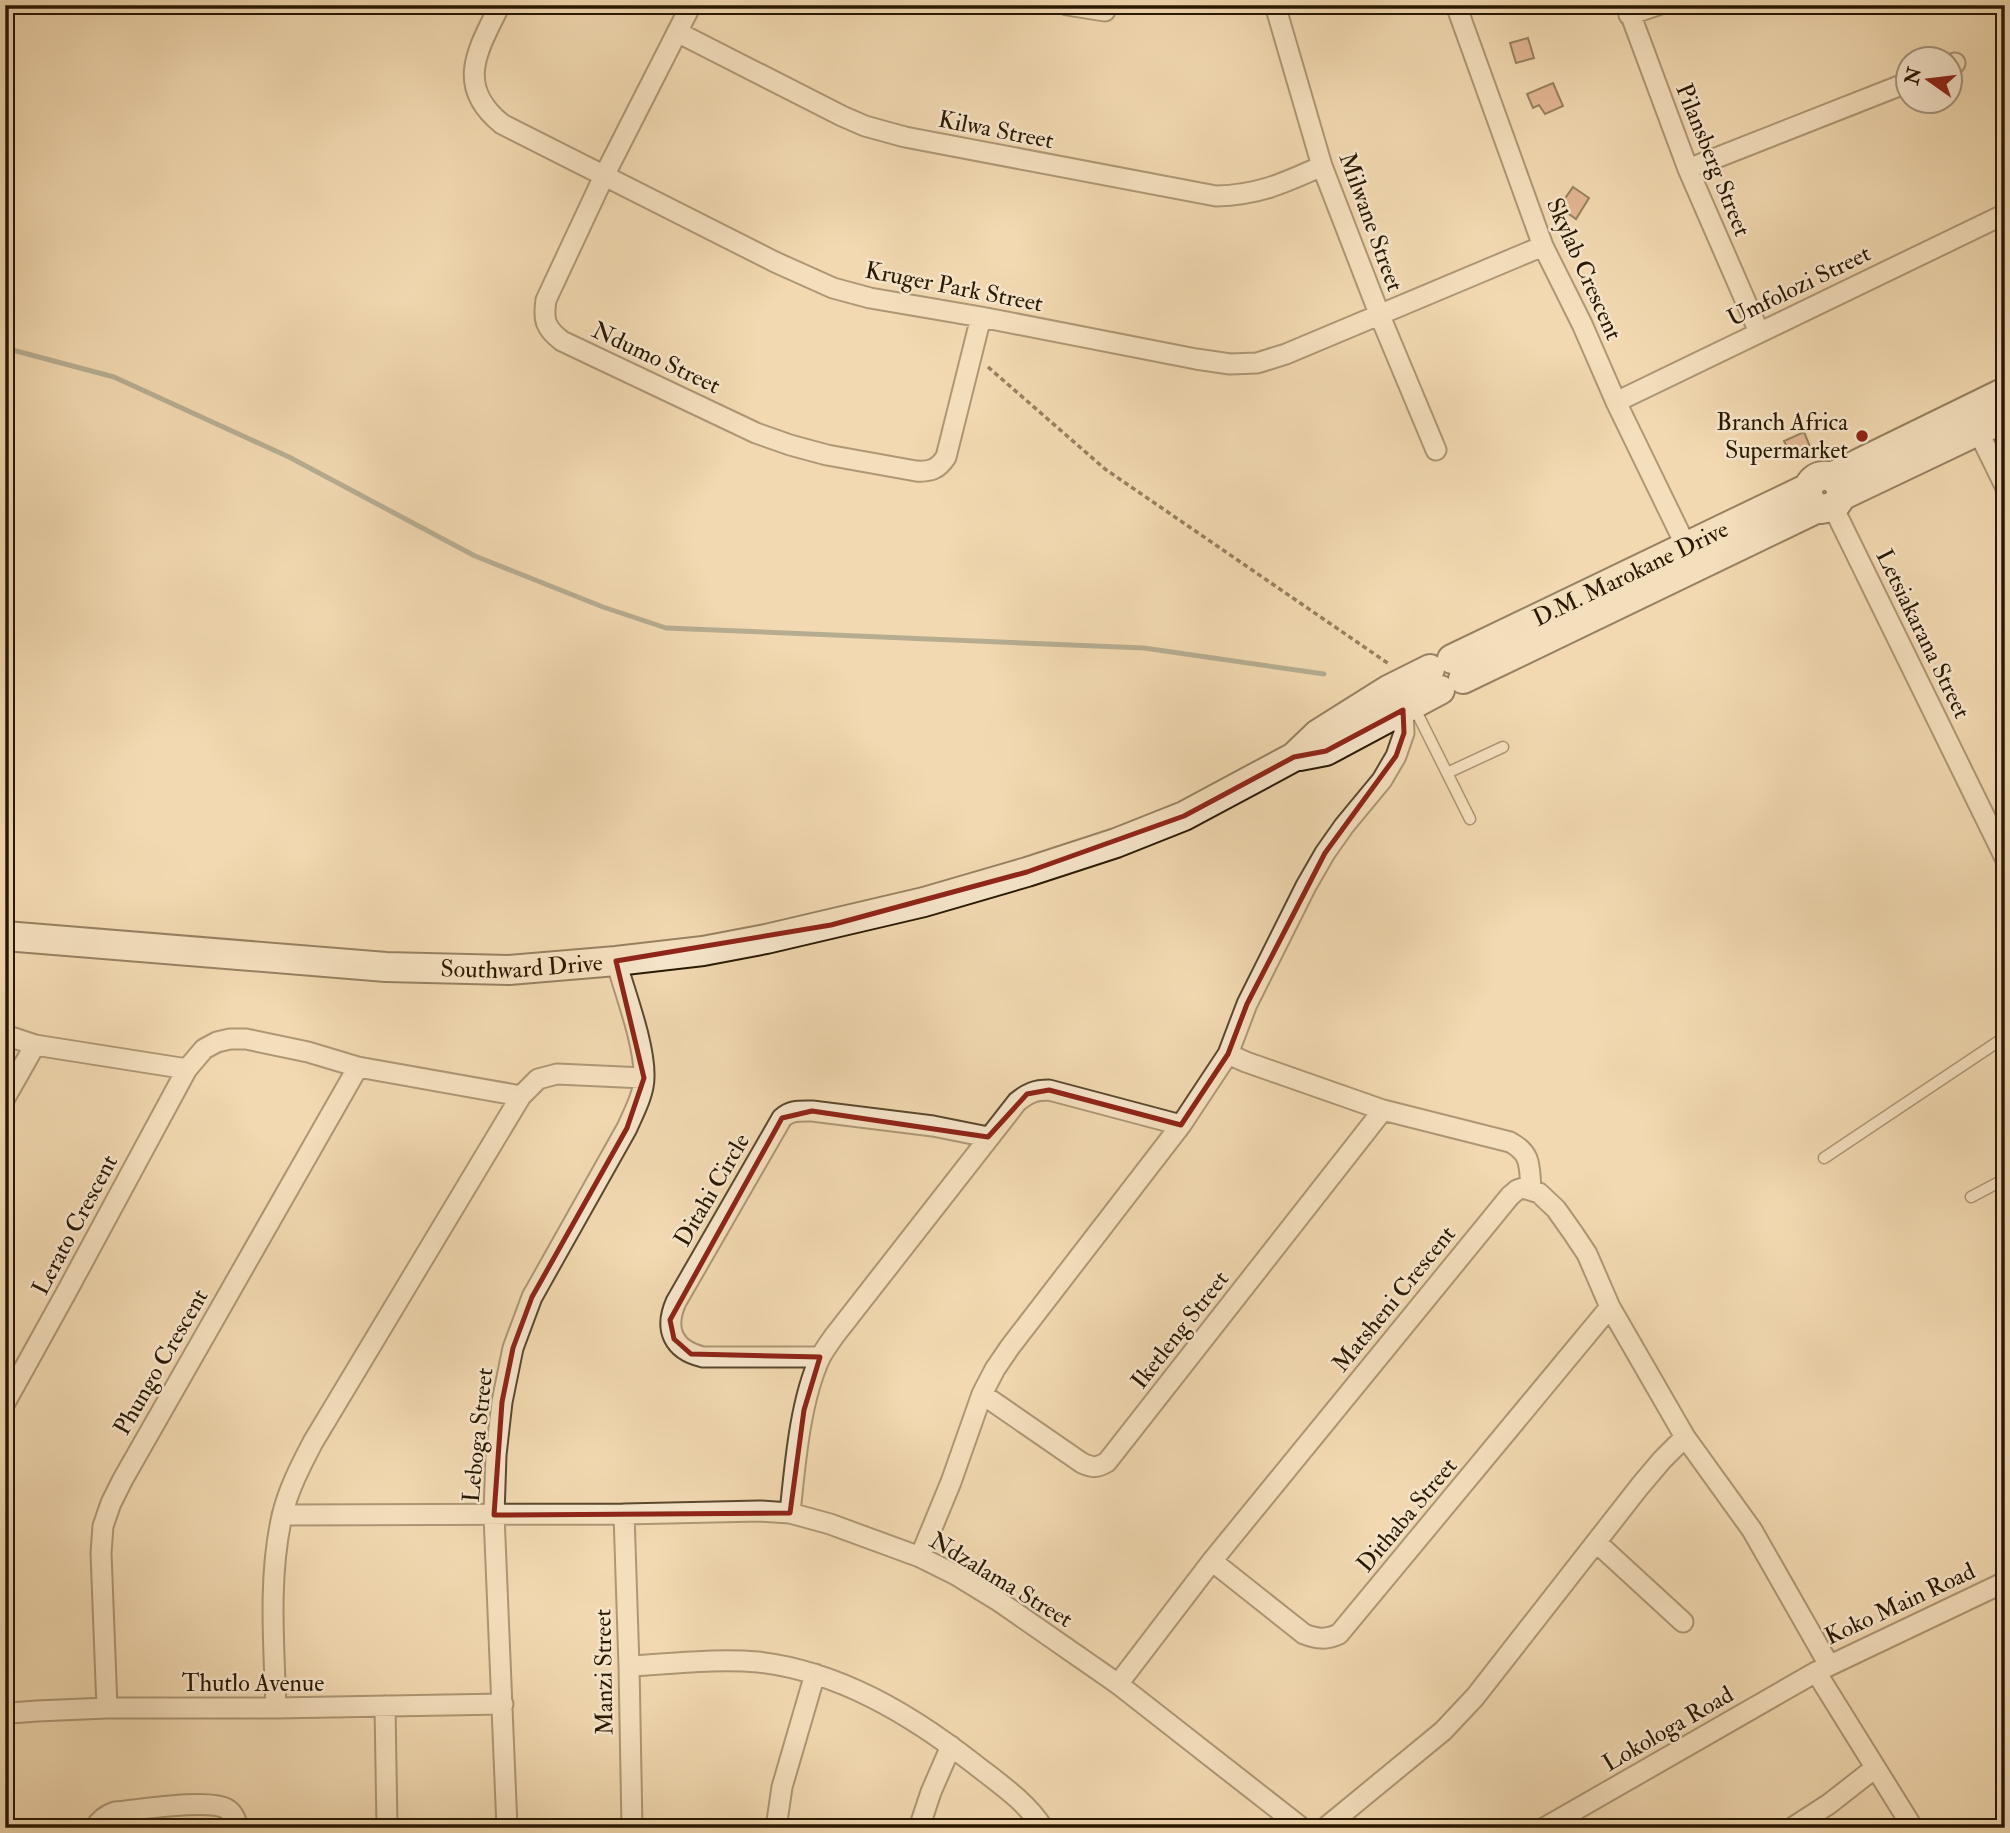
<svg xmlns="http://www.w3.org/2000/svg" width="2010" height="1833" font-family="'IM FELL Double Pica',serif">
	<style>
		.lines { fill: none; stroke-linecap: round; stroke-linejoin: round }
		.stream { stroke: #6e796c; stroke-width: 5 }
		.building { fill: #d08d70; stroke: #281802; stroke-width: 2 }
		.service-casing { stroke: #5a482e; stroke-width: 13 }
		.minor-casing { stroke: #5a482e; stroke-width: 23 }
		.secondary-casing { stroke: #281802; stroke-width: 32 }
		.path { stroke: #281802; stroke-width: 3.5; stroke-dasharray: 5 3.5; stroke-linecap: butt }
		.service { stroke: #f7e6cc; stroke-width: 10 }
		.minor { stroke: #f7e6cc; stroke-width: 19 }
		.secondary { stroke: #f7e6cc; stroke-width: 28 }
		.marked { fill: none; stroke: #8f2418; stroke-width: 5; stroke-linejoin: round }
		.poi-dot { fill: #8f2418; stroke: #f7e6cc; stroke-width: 2.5 }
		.labels { text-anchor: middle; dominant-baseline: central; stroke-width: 5; stroke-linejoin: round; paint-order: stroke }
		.street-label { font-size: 24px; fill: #281802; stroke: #f7e6cc }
		.poi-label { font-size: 24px; fill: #281802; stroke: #f7e6cc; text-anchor: end }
	</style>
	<rect width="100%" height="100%" fill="#f2d9b1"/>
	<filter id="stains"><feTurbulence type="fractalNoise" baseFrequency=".00286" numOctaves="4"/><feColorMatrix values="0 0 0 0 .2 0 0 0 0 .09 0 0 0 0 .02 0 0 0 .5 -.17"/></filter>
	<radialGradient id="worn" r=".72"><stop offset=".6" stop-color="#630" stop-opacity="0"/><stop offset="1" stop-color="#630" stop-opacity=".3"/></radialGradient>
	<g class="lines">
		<path class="stream" d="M5 348 114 377 289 457 475 556 603 607 666 628 1144 648 1324 674"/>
	</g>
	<path class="building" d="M1528 38 1534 58 1516 63 1510 43Z
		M1553 83 1563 106 1545 114 1539 105 1533 108 1527 94Z
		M1573 187 1589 198 1576 219 1559 207Z
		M1804 432 1811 449 1792 458 1784 441Z"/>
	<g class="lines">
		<defs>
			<path id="service" d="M1413 705 1470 819
				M1447 773 1503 747
				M1824 1158 2005 1037
				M1971 1197 2005 1179"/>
			<path id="minor" d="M500 5C477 51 455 86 502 124L775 262 833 288 870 298 981 317 1196 359 1230 364 1257 363 1286 354 1543 246
				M691 5 604 176 546 300C543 320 545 328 562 341L756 433 790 445 827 455 916 471C931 472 938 469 946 457L981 317
				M1067 5 1105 11
				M1275 5 1322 166 1380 316 1436 450
				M1456 5 1543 246 1582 324 1616 402 1686 546
				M1627 5 1688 169 1759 332
				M1629 15 1658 5
				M677 32 842 116 865 126 905 137 1216 196C1259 195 1284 183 1322 166
				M1951 65 1955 63
				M1688 169 1909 82
				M1616 402 2005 214
				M1978 431 2005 486
				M1833 507 2005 858
				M5 1035 35 1045 187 1069
				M1228 1054 1247 1004 1306 886 1325 853 1344 826 1382 780 1396 756 1404 733 1403 710
				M5 1098 35 1045
				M820 1357H703C673 1350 664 1329 676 1302L782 1118C791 1110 799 1111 812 1111L933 1126 988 1137
				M982 1394 1082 1463C1093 1468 1097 1468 1107 1462L1383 1110
				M5 1403 66 1293 187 1069 204 1049 217 1042 230 1039H246L308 1052 358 1067 521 1096
				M790 1513C795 1465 800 1401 820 1358 824 1350 830 1342 835 1335L1017 1102C1028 1093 1035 1090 1049 1090L1181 1125
				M624 1514 629 1666 632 1828
				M282 1515 624 1514 760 1511 790 1513 830 1524 920 1557 956 1575 1000 1602 1118 1684 1302 1828
				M1596 1542 1683 1622
				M920 1557 951 1482 982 1394 995 1369 1010 1347 1181 1125 1228 1054 1246 1062 1383 1110 1510 1142C1532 1154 1529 1166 1531 1189
				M1212 1561 1304 1634C1317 1639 1326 1640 1339 1634L1610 1307
				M629 1666C671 1664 716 1658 758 1662 838 1671 910 1714 973 1763 997 1782 1026 1801 1043 1828
				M1816 1672 1913 1828
				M1118 1684 1212 1561 1510 1196 1517 1190 1523 1188 1539 1193 1556 1209 1573 1233 1587 1254 1610 1307 1685 1437 1752 1530 1829 1665
				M385 1706 387 1828
				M107 1708 101 1553 103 1526 111 1503 123 1479 358 1067
				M276 1708C274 1645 268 1578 282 1516 288 1490 301 1465 313 1442L521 1096 538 1079 557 1074 644 1078
				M5 1715 10 1713 37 1711 107 1708H276L503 1704
				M95 1828C100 1819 106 1815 115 1812 138 1810 209 1798 227 1809 234 1813 236 1821 238 1828
				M507 1828 494 1515 496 1455 502 1402 513 1348 532 1297 627 1128C634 1112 644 1094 644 1077 645 1045 625 993 616 961
				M776 1828 782 1787 815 1674
				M919 1828 931 1792 951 1746
				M1325 1828 1443 1731 1475 1697 1640 1486 1662 1460 1685 1437
				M1544 1828 1816 1672 2005 1582
				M1792 1828 1829 1804 1875 1768"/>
			<g id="secondary">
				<path d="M1831 477 2005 392"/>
				<path d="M1841 496 2005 418"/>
				<path id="s1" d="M1452 659 1808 488C1821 460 1857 486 1833 507L1821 509C1811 505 1807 498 1808 488"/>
				<path d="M1463 679 1818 508"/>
				<path d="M1300 756 1326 751 1440 690"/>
				<path id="s2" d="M5 936 386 967 509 970 616 961 703 951 766 939 924 902 1027 872 1116 843 1184 816 1294 757 1318 734 1388 690 1430 669"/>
			</g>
		</defs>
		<use href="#service" class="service-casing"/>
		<use href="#minor" class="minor-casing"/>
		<use href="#secondary" class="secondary-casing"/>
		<path class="path" d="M988 367 1105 469 1389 664"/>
		<use href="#service" class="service"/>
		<use href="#minor" class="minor"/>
		<use href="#secondary" class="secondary"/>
	</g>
	<path d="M0 0H2010V1833H0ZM1403 710 1404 733 1396 756 1325 853 1247 1004 1228 1054 1181 1125 1049 1090 1027 1094 988 1137 812 1111 782 1118 670 1320 674 1339 691 1354 820 1357 804 1410 790 1513 494 1515 502 1402 513 1348 532 1297 627 1128 644 1078 616 961 831 925 1027 872 1184 816 1294 757 1326 751Z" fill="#f2d9b1" fill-opacity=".55" fill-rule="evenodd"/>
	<path class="marked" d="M1403 710 1404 733 1396 756 1325 853 1247 1004 1228 1054 1181 1125 1049 1090 1027 1094 988 1137 812 1111 782 1118 670 1320 674 1339 691 1354 820 1357 804 1410 790 1513 494 1515 502 1402 513 1348 532 1297 627 1128 644 1078 616 961 831 925 1027 872 1184 816 1294 757 1326 751Z"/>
	<circle class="poi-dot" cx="1862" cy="436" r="7"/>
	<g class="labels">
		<g class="street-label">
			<text transform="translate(996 130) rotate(11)">Kilwa Street</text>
			<text transform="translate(1713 160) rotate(68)">Pilansberg Street</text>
			<text transform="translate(1371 222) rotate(70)">Milwane Street</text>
			<text transform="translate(1584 269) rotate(66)">Skylab Crescent</text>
			<text transform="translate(1799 286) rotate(-26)">Umfolozi Street</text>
			<text transform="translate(954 287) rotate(11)">Kruger Park Street</text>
			<text transform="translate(656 358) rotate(25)">Ndumo Street</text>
			<text stroke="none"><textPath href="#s1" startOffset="198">D.M. Marokane Drive</textPath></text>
			<text transform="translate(1923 634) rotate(64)">Letsiakarana Street</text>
			<text stroke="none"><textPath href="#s2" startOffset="518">Southward Drive</textPath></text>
			<text transform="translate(712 1190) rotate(-60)">Ditahi Circle</text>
			<text transform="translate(75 1225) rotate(-62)">Lerato Crescent</text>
			<text transform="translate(1394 1299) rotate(-51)">Matsheni Crescent</text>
			<text transform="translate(1180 1330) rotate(-52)">Iketleng Street</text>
			<text transform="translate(161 1362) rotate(-60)">Phungo Crescent</text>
			<text transform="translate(478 1435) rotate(-84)">Leboga Street</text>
			<text transform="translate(1407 1515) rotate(-50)">Dithaba Street</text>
			<text transform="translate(1001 1580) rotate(31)">Ndzalama Street</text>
			<text transform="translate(1900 1604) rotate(-25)">Koko Main Road</text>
			<text transform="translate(604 1672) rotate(-91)">Manzi Street</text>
			<text x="253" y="1683">Thutlo Avenue</text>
			<text transform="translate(1668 1729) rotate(-30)">Lokologa Road</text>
		</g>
		<g class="poi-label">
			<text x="1848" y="422">Branch Africa<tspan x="1848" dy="28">Supermarket</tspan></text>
		</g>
	</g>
	<rect width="2010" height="1833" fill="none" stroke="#f2d9b1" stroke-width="28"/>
	<rect x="7" y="7" width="1996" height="1819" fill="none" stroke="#281802" stroke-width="3.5"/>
	<rect x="14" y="14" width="1982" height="1805" fill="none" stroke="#281802" stroke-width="2"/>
	<g transform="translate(1929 80) rotate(284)"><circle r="33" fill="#f7e6cc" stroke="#a4947b" stroke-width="2"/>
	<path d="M0-5L12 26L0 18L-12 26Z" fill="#8f2418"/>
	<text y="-10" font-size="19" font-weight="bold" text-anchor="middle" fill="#281802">N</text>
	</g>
	<rect width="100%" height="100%" filter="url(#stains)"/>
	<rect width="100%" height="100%" fill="url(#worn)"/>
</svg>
